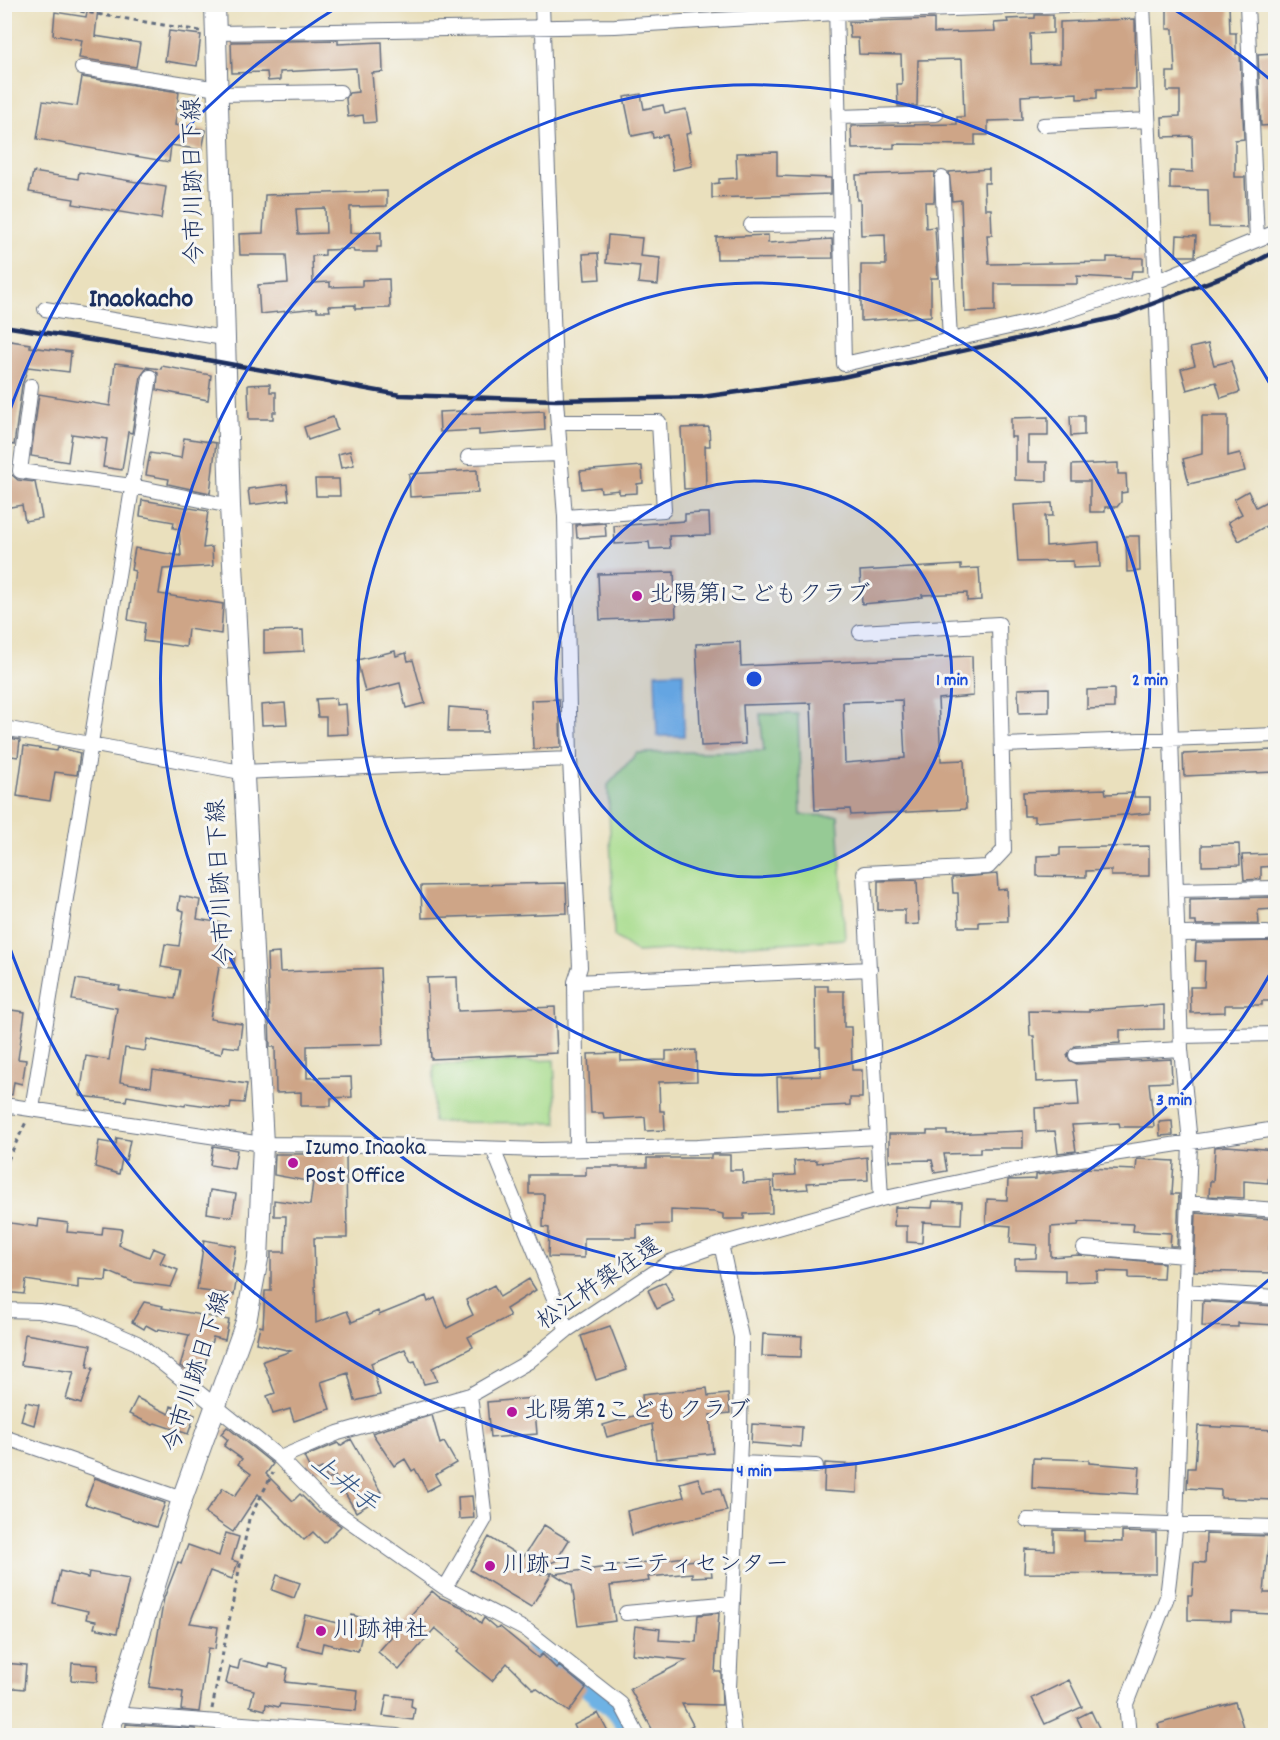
<svg xmlns="http://www.w3.org/2000/svg" width="1280" height="1740" font-family="Dekko,'Klee One',sans-serif">
	<style>
		.green { fill: #a7dc8c; stroke: #618675; stroke-width: 1.5 }
		.water { fill: #6eb2e4; stroke: #4470a1; stroke-width: 1.5 }
		.lines { fill: none; stroke-linecap: round; stroke-linejoin: round }
		.canal { stroke: #6eb2e4; stroke-width: 18 }
		.building { fill: #cea587; fill-rule: evenodd }
		.street-casing { stroke: #636d7f; stroke-width: 16 }
		.secondary-casing { stroke: #636d7f; stroke-width: 22 }
		.path { stroke: #636d7f; stroke-width: 3; stroke-dasharray: 4.5 4.5; stroke-linecap: butt }
		.street { stroke: #fff; stroke-width: 14 }
		.secondary { stroke: #fff; stroke-width: 20 }
		.rail { stroke: #1b2f5e; stroke-width: 4.5 }
		.ring { fill: none; stroke: #1d4ed8; stroke-width: 3 }
		.poi-dot { fill: #b5179e; stroke: #f6f6f2; stroke-width: 2 }
		.labels { text-anchor: middle; dominant-baseline: central; stroke-width: 6; stroke-linejoin: round; paint-order: stroke }
		.street-label { font-size: 24px; fill: #1b2f5e; stroke: #f6f6f2 }
		.poi-label { font-size: 24px; fill: #1b2f5e; stroke: #f6f6f2; text-anchor: start }
		.water-label { font-size: 26px; font-style: italic; fill: #345686; stroke: #f6f6f2 }
		.quarter-label { font-size: 27px; font-weight: bold; fill: #1b2f5e; stroke: #f6f6f2 }
		.centre { fill: #1d4ed8; stroke: #f6f6f2; stroke-width: 3 }
		.ring-label { font-size: 18px; text-anchor: middle; font-weight: bold; fill: #1d4ed8; stroke: #f6f6f2; stroke-width: 6; stroke-linejoin: round; paint-order: stroke }
	</style>
	<rect width="100%" height="100%" fill="#f6f6f2"/>
	<filter id="ink" filterUnits="userSpaceOnUse"><feTurbulence type="fractalNoise" baseFrequency=".0167" numOctaves="2"/><feDisplacementMap in="SourceGraphic" scale="12" xChannelSelector="R" yChannelSelector="G"/><feConvolveMatrix kernelMatrix="1 2 1 2 8 2 1 2 1" color-interpolation-filters="sRGB"/></filter>
	<filter id="wash" filterUnits="userSpaceOnUse"><feTurbulence type="fractalNoise" baseFrequency=".008" numOctaves="4" result="noise"/><feDisplacementMap in="SourceGraphic" scale="24" xChannelSelector="R" yChannelSelector="G"/><feGaussianBlur stdDeviation="1.35" result="paint"/><feColorMatrix in="noise" values="0 0 0 0 0 0 0 0 0 0 0 0 0 0 0 0 0 1.4 0 .05"/><feComposite in="paint" operator="in"/></filter>
	<g filter="url(#wash)">
		<rect width="100%" height="100%" fill="#eae0bd"/>
		<path class="green" d="M760 714H798L801 815 838 816 845 939 637 952 614 936 608 785 637 753 764 751Z
			M554 1060 557 1123 433 1122 434 1065Z"/>
		<path class="water" d="M683 672 684 736H657L655 673Z"/>
		<g class="lines">
			<path class="canal" d="M535 1644 618 1714 630 1736"/>
		</g>
		<g id="blocks">
			<path class="building" d="M1203 4H1229L1230 33H1236V54H1240L1244 139 1235 140V177H1245L1247 228 1209 227 1208 190 1170 189V171L1193 172 1192 136 1163 137 1162 117 1180 116V91H1167V72H1175L1173 29H1167V7L1203 8Z
				M88 7 98 8 95 36 140 43 136 67 79 58 82 40 53 35 55 12 86 17Z
				M1035 15H1053V33L1030 34 1031 64 1060 63V22L1135 19 1136 89H1097V98L1077 99V93L1021 96 1022 120 988 121V135H975V145L894 144V148L852 149 851 126 957 124V117H964L962 59 918 60 917 106H898L897 84H902L901 55 859 54 858 38H850L849 22 934 19V33L995 31 994 23 1008 22 1007 19 1035 18Z
				M169 31 201 35 197 66 165 61Z
				M338 40V44L382 42 383 72 372 73 376 122 364 123 363 115 348 117 346 99 349 93 358 92 356 68 280 72V80L268 81 267 72 232 73 231 42Z
				M1275 53V125L1261 126 1258 54Z
				M82 77 179 92 175 125 206 130 202 150 171 145 169 162 37 139 43 101 77 106Z
				M641 94 644 109 663 105 665 113 686 109 691 133 686 134 692 166 673 170 667 135 653 138 652 132 632 136 624 97Z
				M777 152V176L831 178V194L712 198V184L719 183V179L737 178 736 153Z
				M989 169V183H984L985 209H991L992 235H987L989 264 1107 262V257L1143 258V271H1132L1131 279 1077 276V284H995V311L965 312 961 200 952 201 949 172Z
				M33 172 78 179 79 172 166 187 161 219 73 204 74 199 29 192Z
				M935 172 934 202H925L926 228 935 227 938 278H931V316L861 321V265H886L885 234 861 235 860 200H857L856 175Z
				M387 191V206L350 207V233L381 232V247H377V252H354L353 249 325 250V255L312 256 313 283 330 282V287L362 286V280L389 279 390 308 355 309V305L329 306 330 311H317V308L260 314 258 285 288 283 286 255H240L239 234 263 233 265 195ZM325 208 326 233 298 234 296 209Z
				M608 235 642 238 640 256 660 258 658 285 638 283 640 266 606 263Z
				M768 235V243L832 239 833 258 717 259 716 237Z
				M1177 235 1196 236 1195 256H1176Z
				M598 253 600 279 585 280 583 254Z
				M4 340 30 344V347L71 352 69 372 28 367 22 385 14 445 4 443Z
				M1208 344 1214 365 1231 361 1240 392 1221 398 1216 382 1187 390 1181 369 1195 365 1190 348Z
				M115 363 161 369 162 366 211 375 208 400 157 390 158 373 147 368 141 376 132 433 128 432 122 470 103 467 107 439 72 434 68 462 31 456 39 394 110 406Z
				M270 384V392H276V412H273V419H249L248 385Z
				M462 411V414L544 411 545 430 479 435V430L440 432 439 412Z
				M1070 416H1084V435L1071 436Z
				M1202 416H1228V456L1240 453 1245 471 1189 484 1183 459 1202 454Z
				M333 417 337 430 308 440 304 427Z
				M1048 417V436H1028V462H1047V481L1015 480V437H1011V418Z
				M709 427 710 446H705L706 488 684 489 681 428Z
				M184 438 216 443 210 493 168 484 169 479 146 475 150 453 181 458Z
				M350 451 354 465 341 468 338 454Z
				M1118 463V474H1126L1127 492 1121 493V502L1117 507H1105V512H1090V481H1072V465Z
				M642 466 643 483 637 484V493L619 494V490L601 492 600 487 582 489 580 471Z
				M477 470 478 493 410 497 409 474Z
				M12 475 18 480 35 482 42 518 25 521 22 505 4 508V477Z
				M315 479H339L340 496H316Z
				M287 484 289 500 250 505 248 489Z
				M1248 491 1256 507 1275 497V521L1239 541 1228 522 1242 514 1234 499Z
				M142 500 208 511 203 548 212 547 213 566 163 569 159 594 223 604 221 634 188 629 186 647 143 641 145 623 128 620 135 571 131 570 135 548 181 556 179 529 173 528 174 522 140 516Z
				M1052 503 1053 516H1045L1046 546 1099 542 1100 567 1073 568V561L1018 562 1014 505Z
				M701 513H709L710 535 669 536 670 548 650 549 649 542 615 544 614 526 685 521V514Z
				M605 523 606 536 577 538 576 525Z
				M1126 536H1139L1140 571 1127 572Z
				M961 565V569L979 568 981 600 967 601V593L922 595 923 597 906 600 862 604 860 571Z
				M674 572 676 617 600 620 598 574Z
				M303 630 304 651 264 653V631Z
				M740 642 741 666 972 656 973 696 938 699 941 761 964 760 966 809 851 815 850 809 815 810 811 703 743 705 745 744 701 746 696 644ZM902 700 905 758 845 763 843 702Z
				M395 651 396 656 406 653 408 661 413 660 425 703 406 708 400 683 365 692 357 660Z
				M1049 688V712L1019 713 1018 689Z
				M1114 689V708L1087 709V690Z
				M336 698V705L346 704 348 734 326 735V717H318L316 699Z
				M559 699 561 747 533 749 531 700Z
				M285 703 287 724 262 725 261 705Z
				M449 707 488 710 487 732H448Z
				M4 737 20 740 18 757 4 755Z
				M24 746 57 751 58 747 80 753 77 775 55 772 50 801 17 796Z
				M1273 750 1274 772 1184 776 1183 754Z
				M1105 789 1106 794 1134 793V797H1150V813L1034 822V816H1024L1023 792Z
				M1239 844 1240 865 1202 866V845Z
				M1149 846V876H1111V870L1086 871V877L1037 876V856L1060 855V848Z
				M1275 854V866L1261 867V879L1244 880 1242 855Z
				M997 874 998 890 1007 889 1008 921 979 922V927H959L958 893H953L952 878Z
				M917 880 919 924 905 925V910H878V881Z
				M566 883 567 913 422 918 421 886Z
				M180 896 200 900 197 919 222 923 218 952H235L234 968 219 967 210 1019 242 1024 239 1048 223 1046 221 1054 147 1039 145 1051 125 1048 120 1082 151 1087 153 1070 247 1084 244 1103 231 1102 230 1109 186 1103 185 1106 127 1096 126 1101 80 1096 86 1056 109 1060 117 1008 72 1000 76 979 120 986 119 990 175 999 180 970 161 967 165 944 179 946 184 911 178 909Z
				M1275 897V909L1258 910 1259 924 1196 925V922H1190V899Z
				M1272 941V950H1275V1001H1262V1005H1225V1012L1191 1013 1190 987H1204L1205 961H1195L1196 943Z
				M279 953 280 972 380 968 383 1044 307 1046V1078L351 1077 352 1097 331 1098V1106H301V1092L276 1093 275 1047H270L267 954Z
				M457 977 458 1011 555 1007 557 1053 431 1059 427 978Z
				M815 986H828V991H844V1027H851L852 1070H862V1098H850V1105L778 1109 777 1077 821 1076 820 1047H816Z
				M1164 1005V1029L1120 1030V1043L1075 1046 1067 1055 1069 1060 1077 1064 1171 1059 1172 1082 1149 1083 1154 1127H1120L1119 1123 1072 1125 1076 1151 1058 1153 1055 1131 1036 1132 1035 1108 1079 1106 1077 1080 1036 1082 1034 1036H1030L1029 1011 1089 1012V1010Z
				M4 1009 25 1012 18 1059 26 1060 22 1084 14 1082 12 1095 4 1094Z
				M696 1050 697 1081 659 1082 660 1111H664L665 1130 646 1131 645 1117 604 1119 603 1113H591L588 1054 621 1053V1061L666 1060V1051Z
				M1172 1121 1173 1135 1160 1136 1159 1122Z
				M927 1131H947V1134L1023 1131V1148H980V1153L944 1154 947 1171 935 1173 932 1160 889 1161V1134H927Z
				M117 1138 130 1140 126 1160 122 1159 119 1174 95 1167 99 1141 116 1144Z
				M213 1146 237 1150 234 1169 210 1165Z
				M1227 1146 1275 1150V1170H1269L1268 1183 1244 1181V1198L1209 1196 1210 1181H1213L1215 1147Z
				M275 1154H346L347 1238H314L316 1323 347 1311 352 1322 378 1311 379 1315 426 1296 428 1302 435 1298 447 1328 473 1315 466 1300 494 1285 500 1297 529 1279 536 1290 506 1309 510 1316 468 1337 473 1347 432 1368 437 1381 424 1384 415 1361 411 1362 405 1349 371 1363 380 1395 355 1401 348 1373 321 1382 330 1409 294 1421 290 1409 273 1414 267 1396 275 1393 263 1361 291 1351 256 1343 260 1326 263 1327 265 1291H271V1252H285L286 1216H274V1200L310 1205 313 1182 274 1175Z
				M711 1155H730V1170H742L743 1183 771 1181 772 1213 744 1214V1219H723V1214L714 1212 671 1210V1224L637 1225V1238H584V1258L548 1257 549 1228 543 1227 544 1194H529V1175H586V1167H647V1158H711Z
				M867 1157 868 1180 807 1183 808 1189 775 1191 774 1176 795 1175 794 1161 817 1160V1163Z
				M1137 1159 1174 1161 1172 1194H1179L1177 1246H1170L1171 1233 1133 1231 1134 1224 1079 1222 1078 1225 1051 1227V1257L1079 1255 1164 1263 1163 1279 1129 1278V1272L1097 1271V1281L1065 1282V1270L1015 1269V1259L1036 1258 1037 1245 1010 1243 1011 1226 986 1224 987 1199 1007 1200 1008 1180 1036 1179V1175L1084 1168 1136 1170Z
				M210 1190 236 1194 232 1217 207 1213Z
				M933 1201 962 1202 961 1224 923 1222 922 1243 907 1242V1226H894L895 1207 932 1208Z
				M1196 1213 1272 1219 1269 1252H1275V1273L1194 1271Z
				M39 1219 68 1223 67 1232 102 1235 103 1227 122 1229 119 1245 149 1257 153 1248 165 1253 160 1263 178 1270 171 1287 133 1282 107 1271 106 1281 78 1279V1288L26 1280 24 1294 4 1292V1222L38 1227Z
				M204 1240 236 1246 231 1275 237 1276 234 1295 197 1290Z
				M665 1282 674 1301 657 1309 648 1290Z
				M1203 1301 1275 1306V1325L1238 1323V1327L1202 1326Z
				M144 1302 163 1306 162 1308 229 1320 225 1340 213 1337 201 1378 192 1376 190 1371 180 1366 189 1335 159 1329 157 1331 146 1325 144 1329 132 1322Z
				M610 1326 627 1370 596 1380 581 1336Z
				M25 1334 91 1345 87 1367 93 1368 81 1404 66 1399 74 1372 21 1365Z
				M763 1334 802 1336 801 1357 762 1356Z
				M707 1388 708 1396 728 1394 730 1413 710 1415 713 1453 656 1459 652 1424 607 1437 603 1425 644 1413 642 1395Z
				M137 1398 169 1414 171 1406 195 1415 188 1434 155 1423 153 1425 129 1414Z
				M534 1398 537 1434 490 1438 487 1402Z
				M26 1402 39 1405 34 1425 21 1421Z
				M432 1415 440 1444 444 1442 456 1463 435 1475 440 1484 427 1491 415 1469 412 1471 405 1459 394 1466 372 1433Z
				M752 1424 802 1427 801 1447 751 1443Z
				M1198 1426 1275 1430V1500L1221 1498V1490L1187 1488 1188 1468H1195Z
				M227 1427 273 1464 266 1474 293 1501 300 1494 319 1513 321 1512 341 1526 324 1543 313 1532 304 1540 258 1494 233 1532 205 1513 223 1488 235 1496 251 1474 238 1464 242 1459 224 1446 228 1440 221 1434Z
				M351 1439 383 1496 356 1512 335 1476 328 1480 322 1468 312 1473 304 1457 338 1443 340 1446Z
				M1033 1458 1089 1460V1463L1140 1467 1138 1494 1032 1488Z
				M825 1463 858 1465 857 1493 824 1491Z
				M95 1478 165 1503 156 1527 85 1504Z
				M698 1478 703 1491 720 1488 727 1511 669 1523 632 1535 627 1511 684 1497 680 1483Z
				M472 1496 474 1518 459 1519 458 1497Z
				M544 1525 569 1540 556 1561 539 1567 541 1574 552 1573 531 1607 470 1570 489 1537 523 1558Z
				M1054 1530 1084 1531V1541L1122 1542V1532L1156 1533V1574L1024 1573 1025 1549 1054 1550Z
				M226 1533 239 1537 232 1560 238 1562 232 1579 210 1571 190 1623 218 1627 215 1649 208 1648 199 1712 181 1710 183 1692 149 1687 164 1598 178 1562 181 1564 188 1545 219 1556Z
				M1206 1534 1269 1536 1264 1593H1272L1271 1614 1231 1612V1621L1188 1620V1595H1192L1194 1562 1205 1563Z
				M685 1557 686 1561 710 1559 712 1576 692 1577V1573L648 1577 649 1581 610 1586 615 1621 578 1626 572 1585 554 1574Z
				M60 1571 88 1578 89 1572 129 1579 117 1633 94 1628 96 1621 86 1619 88 1611 53 1603Z
				M277 1575 300 1583 294 1598 272 1590Z
				M432 1591 439 1597 462 1607 481 1623 484 1618 496 1628 500 1627 538 1658 542 1654 557 1669 559 1666 586 1688 569 1712 536 1688 534 1690 507 1663 492 1681 457 1652 460 1649 435 1628 399 1670 378 1652Z
				M719 1613 715 1672H721L722 1705 682 1704 693 1725 675 1736H656L630 1689 687 1660 632 1654 635 1626 660 1629 659 1640 696 1642 698 1615Z
				M305 1615 349 1626 352 1615 366 1619 358 1651 323 1643 321 1652 297 1646Z
				M240 1660 269 1667 270 1664 288 1668 285 1682 358 1690 356 1711 280 1704 279 1707 266 1704 265 1710 250 1706 254 1690 226 1683 230 1667 238 1669Z
				M4 1663 26 1665 24 1689 4 1687Z
				M72 1663 98 1665 97 1682 71 1680Z
				M1069 1680 1082 1707 1045 1724 1032 1698Z
				M387 1695 412 1698 411 1706 415 1708 413 1720 383 1716Z
				M1235 1702 1245 1733 1161 1736 1158 1724Z
				M1091 1711 1101 1732 1086 1736 1077 1718Z
				M598 1713 610 1736H579L574 1725Z
				M126 1724 196 1729 195 1736H125Z"/>
		</g>
	</g>
	<g filter="url(#ink)">
		<use href="#blocks" fill-opacity="0" stroke="#636d7f" stroke-width="1.5"/>
		<g class="lines">
			<defs>
				<path id="street" d="M542 4 556 400 565 517 570 759 580 967 575 982 577 1149
					M1247 4 1257 240
					M836 5 844 364 1040 320 1155 282 1276 232
					M216 33 615 26 836 13 1097 4
					M82 68 218 89
					M218 94 340 92
					M839 117 936 114
					M1043 125 1148 120
					M942 178 950 340
					M751 225 841 224
					M45 309 224 338
					M31 386 20 471 132 486 230 506
					M558 422H659L664 510 565 517
					M468 457 560 454
					M860 632 999 624 1004 850 988 867 864 873 881 1199
					M4 728 241 772 570 759
					M1002 745 1276 735
					M1176 890 1276 888
					M1178 934 1267 933
					M575 982 870 969
					M1181 1036 1276 1034
					M1076 1055 1181 1049
					M4 1105 263 1144 380 1145 540 1150 697 1147 878 1137
					M32 1109 150 377
					M493 1149 567 1330
					M1188 1203 1276 1210
					M721 1244 741 1337 740 1443 729 1688 734 1736
					M1084 1248 1185 1256
					M1184 1291 1276 1297
					M4 1310 39 1311 80 1318 137 1343 280 1458 324 1503 445 1588 528 1631 621 1704 638 1736
					M4 1437 182 1499
					M280 1458 338 1433 470 1395 528 1362 567 1330 670 1262 721 1244 881 1199 1028 1167 1276 1129
					M739 1463 816 1466
					M1027 1520 1276 1527
					M445 1588 485 1519 470 1395
					M626 1613 732 1603
					M114 1714 397 1736
					M1129 1736 1126 1704 1167 1597 1176 1522 1190 1143 1181 1049 1158 330 1143 4"/>
				<path id="secondary" d="M108 1736 182 1499 246 1322 258 1259 263 1144 230 506 215 4"/>
			</defs>
			<use href="#street" class="street-casing"/>
			<use href="#secondary" class="secondary-casing"/>
			<path class="path" d="M36 4 200 31
				M4 1168 26 1122
				M212 1709 249 1519 273 1473"/>
			<use href="#street" class="street"/>
			<use href="#secondary" class="secondary"/>
			<path class="rail" d="M4 326 152 350 400 395 556 400 702 397 838 378 1118 317 1240 270 1276 251"/>
		</g>
	</g>
	<circle cx="754" cy="679" r="198" fill="#1d4ed8" fill-opacity=".12"/>
	<g class="ring">
		<circle cx="754" cy="679" r="198"/>
		<circle cx="754" cy="679" r="396"/>
		<path d="M1274 967A594 594 0 1 1 1274 391"/>
		<path d="M1273 1276A791 791 0 0 1 6 937M6 421A791 791 0 0 1 341 5M1167 5A791 791 0 0 1 1273 82"/>
	</g>
	<g class="poi-dot">
		<circle cx="637" cy="596" r="6"/>
		<circle cx="293" cy="1163" r="6"/>
		<circle cx="512" cy="1412" r="6"/>
		<circle cx="490" cy="1566" r="6"/>
		<circle cx="321" cy="1631" r="6"/>
	</g>
	<g class="labels">
		<g class="street-label">
			<text transform="translate(195 181) rotate(-91)">今市川跡日下線</text>
			<text transform="translate(222 883) rotate(-93)">今市川跡日下線</text>
			<text transform="translate(600 1285) rotate(-34)">松江杵築往還</text>
			<text transform="translate(198 1372) rotate(-72)">今市川跡日下線</text>
		</g>
		<g class="poi-label">
			<text x="649" y="596">北陽第1こどもクラブ</text>
			<text x="305" y="1149">Izumo Inaoka<tspan x="305" dy="28">Post Office</tspan></text>
			<text x="524" y="1412">北陽第2こどもクラブ</text>
			<text x="502" y="1566">川跡コミュニティセンター</text>
			<text x="333" y="1631">川跡神社</text>
		</g>
		<g class="water-label">
			<text transform="translate(343 1485) rotate(40)">上井手</text>
		</g>
		<g class="quarter-label">
			<text x="141" y="300">Inaokacho</text>
		</g>
	</g>
	<circle cx="754" cy="679" r="9" class="centre"/>
	<g class="ring-label">
		<text x="952" y="685">1 min</text>
		<text x="1150" y="685">2 min</text>
		<text x="1174" y="1105">3 min</text>
		<text x="754" y="1476">4 min</text>
	</g>
	<rect width="1280" height="1740" fill="none" stroke="#f6f6f2" stroke-width="24"/>
</svg>
